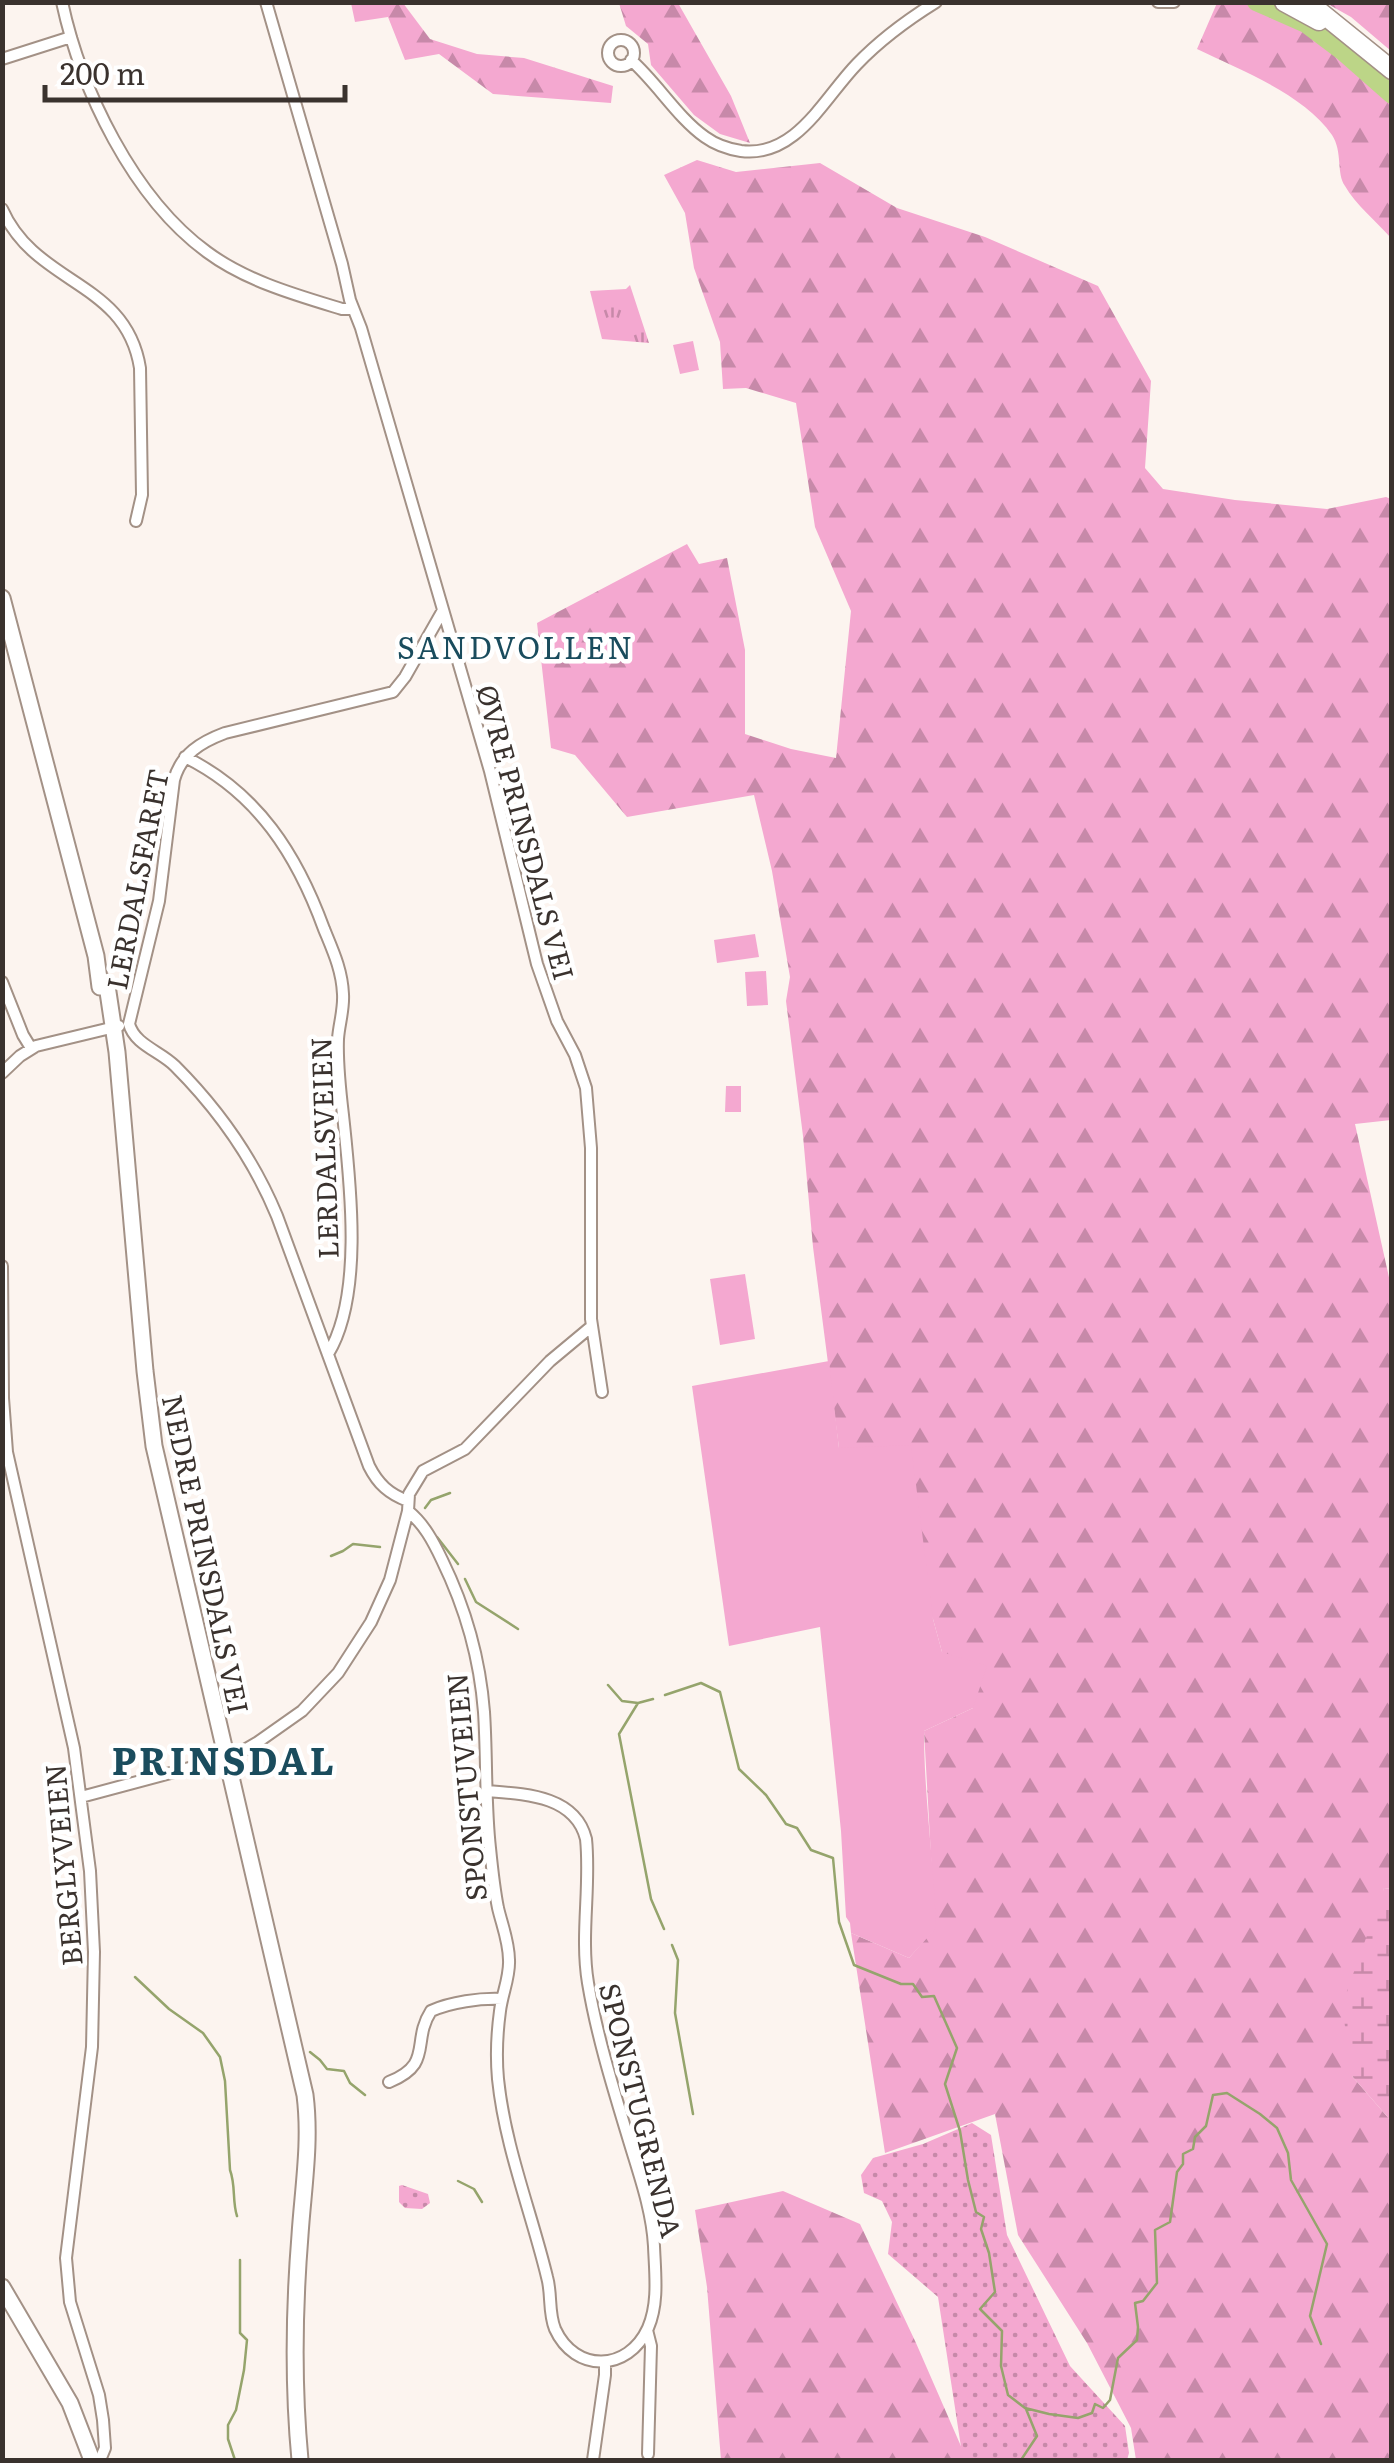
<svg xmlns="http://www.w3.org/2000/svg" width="1394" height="2463" font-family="Literata,serif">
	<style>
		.grass { fill: url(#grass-dots) }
		.forest { fill: url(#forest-firs) }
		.wetland { fill: url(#wetland-marsh) }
		.park { fill: url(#park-tufts) }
		.garden { fill: #f4a8d0 }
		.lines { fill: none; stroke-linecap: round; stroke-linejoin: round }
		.stream { stroke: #95a46c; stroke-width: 2.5 }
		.river { stroke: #bcd587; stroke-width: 18 }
		.street-casing { stroke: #a39186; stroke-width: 14 }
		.secondary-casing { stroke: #a39186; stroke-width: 19 }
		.primary-casing { stroke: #a39186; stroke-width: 21 }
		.street { stroke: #fff; stroke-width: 10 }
		.secondary { stroke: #fff; stroke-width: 15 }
		.primary { stroke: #fff; stroke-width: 18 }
		.labels { text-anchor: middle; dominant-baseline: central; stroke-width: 9; stroke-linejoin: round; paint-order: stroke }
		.street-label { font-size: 28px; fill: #3a322e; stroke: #fff }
		.neighbourhood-label { font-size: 30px; letter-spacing: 2.5px; fill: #1a4c5d; stroke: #fff }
		.district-label { font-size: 38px; font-weight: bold; letter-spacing: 2.5px; fill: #1a4c5d; stroke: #fff }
	</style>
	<defs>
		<pattern id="grass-dots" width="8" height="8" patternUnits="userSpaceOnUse" patternTransform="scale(2.5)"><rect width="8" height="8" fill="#f4a8d0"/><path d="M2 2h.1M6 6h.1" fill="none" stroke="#c789a9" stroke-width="1.8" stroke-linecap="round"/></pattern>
		<pattern id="forest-firs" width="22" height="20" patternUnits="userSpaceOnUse" patternTransform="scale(2.5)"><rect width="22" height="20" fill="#f4a8d0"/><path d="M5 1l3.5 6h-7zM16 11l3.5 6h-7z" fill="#c789a9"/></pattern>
		<pattern id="wetland-marsh" width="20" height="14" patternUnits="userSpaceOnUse" patternTransform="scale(2.5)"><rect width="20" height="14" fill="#f4a8d0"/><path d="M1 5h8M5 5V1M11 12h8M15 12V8" fill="none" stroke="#c789a9"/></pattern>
		<pattern id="park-tufts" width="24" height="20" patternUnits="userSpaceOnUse" patternTransform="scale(2.5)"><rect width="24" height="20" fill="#f4a8d0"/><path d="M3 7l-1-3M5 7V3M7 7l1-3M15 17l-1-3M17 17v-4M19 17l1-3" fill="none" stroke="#c789a9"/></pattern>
	</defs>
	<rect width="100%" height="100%" fill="#fcf4ef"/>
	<path class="grass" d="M972 2123 991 2135 1007 2235 1070 2366 1125 2426 1129 2453 1127 2460H963L938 2297 888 2254 892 2222 882 2201 864 2193 861 2175 873 2158 923 2144Z
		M402 2185 428 2194 430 2203 422 2209 405 2208 399 2202V2186Z"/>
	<path class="forest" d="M351 3H403L430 39 477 54 524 58 613 86 611 103 493 94 439 54 405 60 388 17 355 22Z
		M619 3H678L731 96 750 143 720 134 694 115 651 65 648 44 626 26Z
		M1217 3H1272L1340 36 1391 80V238C1377 222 1355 204 1345 186 1336 173 1343 152 1332 135 1304 94 1240 70 1197 49Z
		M1326 3H1391V51L1351 17Z
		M697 160 736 172 820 163 897 208 985 237 1098 286 1151 381 1145 468 1163 489 1235 500 1327 509 1386 497 1391 499V1120L1355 1124 1392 1291V1889L1384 1888 1352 2076 1391 2121V2460H1136L1131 2428 1087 2343 1018 2235 995 2114 885 2153 851 1933 909 1958 935 1928 924 1731 973 1708 942 1652 933 1619 839 1448 813 1247 803 1136 786 1001 790 977 772 871 754 795 627 817 575 755 551 748 537 623 687 544 699 564 727 558 745 650V734L791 749 836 758 851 611 815 527 796 403 746 388 723 389 720 342 694 268 685 213 664 175Z
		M783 2191 860 2224 916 2343 967 2460H721L707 2287 695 2210Z"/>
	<path class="wetland" d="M1384 1888 1392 1889 1391 2121 1352 2076 1342 2005Z"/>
	<path class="park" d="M630 285 649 343 602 339 590 291 626 289Z"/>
	<path class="garden" d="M693 341 699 370 680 374 673 345Z
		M755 934 759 957 717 963 714 940Z
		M766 971 768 1005 747 1006 745 972Z
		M726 1086H741V1112H725Z
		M745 1274 755 1339 720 1345 710 1279Z
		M829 1361 839 1448 911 1445 933 1619 942 1652 987 1666 973 1708 924 1731C924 1797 934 1862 936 1928L909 1958 851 1933 850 1923 846 1917 841 1831 820 1627 729 1646 692 1386Z"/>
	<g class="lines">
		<path class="stream" d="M425 1508 431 1500 450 1493
			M437 1537 458 1564
			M331 1556 343 1551 353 1544 380 1547
			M465 1579 476 1602 518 1629
			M608 1685 622 1701 638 1703 653 1699
			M665 1695 701 1683 720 1692 739 1769 766 1795 786 1824 797 1828 811 1850 833 1858 839 1922 854 1965 901 1984H913L922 1997 934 1996 957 2048 945 2084 960 2131 968 2180 976 2212 984 2217 981 2229 989 2253 995 2292 980 2309 1002 2331 1001 2366 1008 2395 1025 2408 1049 2414 1078 2418 1092 2413 1095 2404 1103 2408 1110 2400 1118 2358 1137 2340 1138 2327 1135 2303 1143 2301 1157 2283 1155 2230 1170 2222 1177 2172 1183 2164V2154L1193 2149 1195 2137 1206 2126 1213 2095 1227 2093 1260 2114 1277 2128 1288 2153 1291 2180 1327 2244 1310 2316 1321 2344
			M638 1703 619 1734 651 1899 664 1929
			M672 1945 678 1960 675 2013 693 2114
			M135 1977 169 2009 203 2033 220 2057 225 2081 230 2170C236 2186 232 2201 237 2216
			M310 2052 320 2060 327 2069 344 2071 350 2083 365 2095
			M458 2181 474 2189 482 2202
			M235 2460 228 2439V2425L236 2410 244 2370 247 2340 240 2333V2260
			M1021 2460 1037 2436 1026 2409"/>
		<path class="river" d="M1256 2 1306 24 1342 51 1392 95"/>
		<defs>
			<path id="street" d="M62 2C81 90 133 198 207 252 246 281 296 295 342 309H353
				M266 2 342 264 350 300 361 328 490 771 537 964 557 1021 575 1055 586 1088 591 1148V1319L602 1392
				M1158 2H1174
				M608 53a13 13 0 1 1 26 0a13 13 0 1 1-26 0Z
				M2 59 71 37
				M631 60C658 84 677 117 705 137 716 145 728 149 741 151 796 158 824 98 857 64 880 40 907 20 936 2
				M2 209C36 286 126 280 140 368L142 495 136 521
				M185 757C258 793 297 855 324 929 333 951 342 970 343 994 344 1010 339 1024 338 1039 337 1064 340 1090 343 1115 350 1181 364 1295 328 1354
				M2 982 23 1035 31 1048
				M129 1024 159 901 174 780C181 754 201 742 225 733L393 692 405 677 442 612
				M129 1024C135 1045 160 1051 175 1066 219 1110 253 1158 277 1216L369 1466C378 1484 389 1494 408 1501
				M2 1073 20 1056 36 1046 119 1026
				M2 1266 3 1398 7 1452 74 1748 90 1871 94 1952 92 2047 66 2258 70 2302 99 2395 103 2420 105 2448 100 2460
				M408 1511C424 1524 433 1541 442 1560 465 1607 480 1660 484 1712 487 1757 485 1803 490 1848 492 1868 494 1888 498 1908 502 1925 509 1942 509 1960 510 1977 502 1994 500 2011 497 2033 496 2057 498 2079 505 2147 531 2211 547 2277 552 2294 548 2312 555 2329 575 2373 628 2372 648 2328 659 2303 655 2273 654 2246 652 2211 640 2177 630 2144 614 2091 597 2037 588 1983 580 1935 591 1886 586 1839 575 1795 524 1794 486 1791
				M81 1797 234 1756 258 1742 302 1711 338 1673 371 1622 390 1580 408 1511 409 1494 423 1471 465 1449 550 1361 592 1326
				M389 2082C434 2064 411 2042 431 2011 451 2002 480 1998 502 1999
				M647 2330 651 2346 648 2454
				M593 2460 605 2375V2363"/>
			<path id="secondary" d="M2 598 96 956 100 987
				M100 978 108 992 117 1052 145 1371 154 1446 305 2095C311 2142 303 2189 300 2235 294 2310 293 2386 300 2460
				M2 2287 70 2403 92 2460"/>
			<path id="primary" d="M1284 2 1319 21
				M1308 2 1392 70"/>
		</defs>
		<use href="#street" class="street-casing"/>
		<use href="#secondary" class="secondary-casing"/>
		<use href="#primary" class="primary-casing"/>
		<use href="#street" class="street"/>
		<use href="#secondary" class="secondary"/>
		<use href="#primary" class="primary"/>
	</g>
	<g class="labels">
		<g class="street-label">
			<text transform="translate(527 832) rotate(75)">ØVRE PRINSDALS VEI</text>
			<text transform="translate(136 879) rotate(-79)">LERDALSFARET</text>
			<text transform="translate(323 1148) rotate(-92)">LERDALSVEIEN</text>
			<text transform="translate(207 1554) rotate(78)">NEDRE PRINSDALS VEI</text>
			<text transform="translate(465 1787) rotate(-95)">SPONSTUVEIEN</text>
			<text transform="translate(62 1865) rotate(-95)">BERGLYVEIEN</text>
			<text transform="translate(642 2110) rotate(76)">SPONSTUGRENDA</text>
		</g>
		<g class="neighbourhood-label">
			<text x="516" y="646">SANDVOLLEN</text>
		</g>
		<g class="district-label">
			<text x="224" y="1758">PRINSDAL</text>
		</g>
	</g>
	<rect width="1394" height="2463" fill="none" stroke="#3a322e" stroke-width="10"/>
	<path d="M45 85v15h300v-15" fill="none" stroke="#3a322e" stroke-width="5"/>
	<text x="60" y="85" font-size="30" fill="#3a322e" stroke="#ffffff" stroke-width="8" paint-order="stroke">200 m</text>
</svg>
